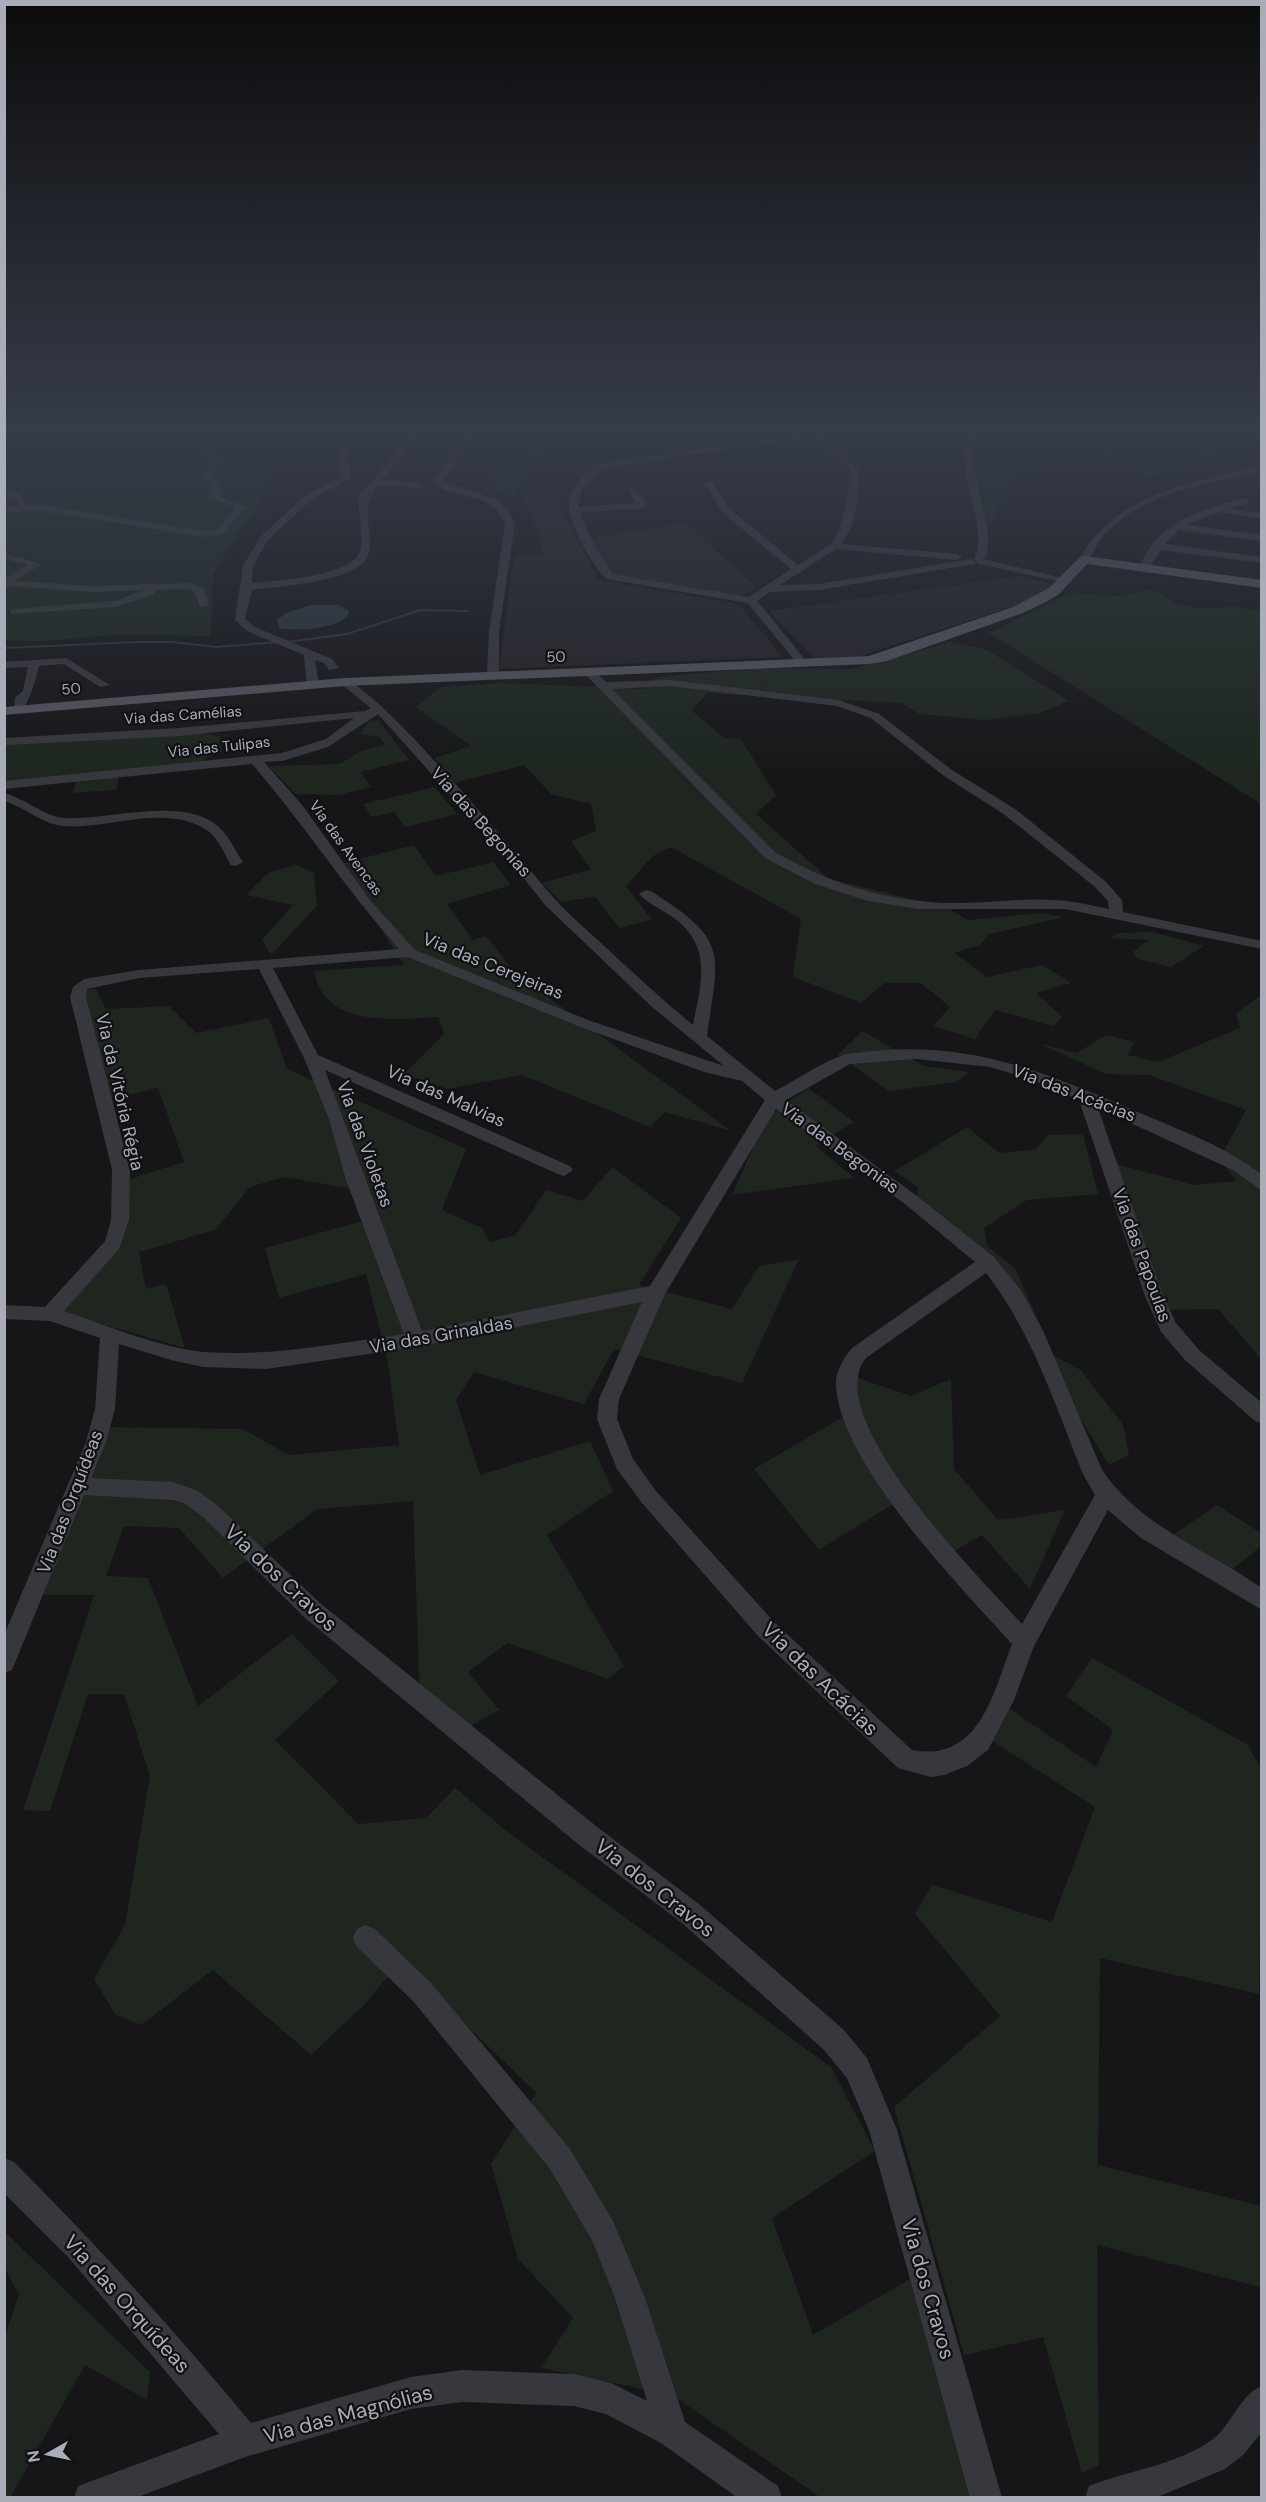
<svg xmlns="http://www.w3.org/2000/svg" width="1266" height="2502" font-family="'DM Sans',sans-serif">
	<style>
		.built { fill: #222225 }
		.green { fill: #1e261f }
		.water { fill: #2c353c }
		.lines { fill: none; stroke-linecap: round; stroke-linejoin: round }
		.stream { stroke: #2c353c; stroke-width: 2 }
		.minor { fill: #37383d; fill-rule: evenodd }
		.major { fill: #53555c; fill-rule: evenodd }
		.labels { text-anchor: middle; dominant-baseline: central; stroke-width: 4.5; stroke-linejoin: round; paint-order: stroke }
		.far-street-label { font-size: 15px; fill: #a8adb8; stroke: #111113 }
		.street-label { font-size: 18px; fill: #a8adb8; stroke: #111113 }
		.near-street-label { font-size: 21px; fill: #a8adb8; stroke: #111113 }
	</style>
	<rect width="100%" height="100%" fill="#161618"/>
	<path class="built" d="M663 428H799L807 435 668 454 641 431Z
		M564 492 560 501 562 510 598 580 738 604 783 657 499 669 514 556 541 554V540L523 499Z
		M686 523 757 588 738 597 610 576 588 539Z
		M1022 576 1056 586 1041 597 860 656 815 659 769 611Z"/>
	<path class="green" d="M4 428H299L279 439 261 502 237 534 213 575 211 636C175 636 138 633 103 636 69 639 38 643 5 640Z
		M511 428H578L588 444 534 453 513 501 487 482 501 466 502 458 484 456 483 467 460 465 473 445 499 442Z
		M983 428H1237L1239 434 1227 449 1204 454 1186 468 1150 477 1106 454 1014 476 990 524 985 516 982 480 975 464Z
		M1153 590 1173 602 1193 608 1236 607 1261 610V804L989 633 1068 594 1114 596Z
		M950 642 987 650 1069 701 1039 713 986 720 919 714 902 703 708 693 691 710 724 738 741 739 776 795 756 814 829 879 946 907 968 920 1040 913 1064 917 989 934 980 945 954 953 987 977 1042 965 1071 983 1036 993 1062 1017 1054 1026 995 1010 975 1039 933 1026 950 1007 921 983H884L861 1003 793 977 801 919 671 847 653 856 626 886 652 920 619 928 595 897 561 902 542 883 591 869 571 841 596 831 591 804 551 794 524 765 455 783 434 758 471 746 416 707 441 687 504 683 644 689 657 677 759 668 853 669Z
		M378 720 409 760 360 772 371 787 339 795 296 794 268 766 340 764 361 751 385 745 380 737 360 734 368 723Z
		M205 733 220 737 221 751 194 765 5 782V738Z
		M119 777 116 790 73 793 76 780Z
		M435 787 457 814 405 827 394 812 372 817 363 804Z
		M414 845 436 876 493 862 511 885 447 904 473 940 486 936 515 973 731 1131 665 1112 650 1127 522 1075 447 1089 404 1074 444 1034 438 1017C394 1019 325 1029 314 971L404 965 340 864Z
		M296 865 314 873 317 906 271 955 262 940 293 905 246 895 269 872Z
		M1153 932 1204 946 1171 967 1137 959 1133 952 1149 940 1110 938 1118 933Z
		M96 989 106 1009 169 1006 196 1033 269 1018 287 1069 466 1149 442 1210 482 1228 490 1242 516 1235 546 1190 583 1201 612 1167 681 1218 639 1285 732 1309 759 1266 799 1259 742 1383 614 1349 584 1404 474 1372 456 1400 480 1475 590 1441 613 1491 547 1535 624 1666 608 1679 508 1643 468 1672 499 1710 472 1725 420 1704 413 1501 317 1509 223 1578 179 1528 124 1526 106 1576 148 1578 198 1706 292 1634 339 1681 275 1740 358 1824 426 1818 455 1788 508 1832 831 2067 875 2151 772 2218 813 2335 910 2279 972 2497H820L672 2395 541 2368 573 2318 518 2259 491 2164 536 2093 401 1961 365 2004 311 2055 213 1970 141 2025 116 2015 94 1979 125 1925 150 1776 124 1694H88L50 1811 23 1810 94 1595H42L103 1427 243 1429 289 1455 399 1445 387 1357 366 1274 279 1298 265 1248 377 1217 366 1191 284 1177 250 1187 215 1230 139 1252 146 1289 166 1284 185 1348 60 1312 119 1245 127 1180 184 1162 158 1088 107 1100 78 991Z
		M1261 995V1359L1218 1309 1155 1310 1112 1163 1195 1185 1236 1181 1220 1158 1246 1110 1149 1075 1106 1074 1040 1044 1077 1053 1106 1035 1134 1042 1128 1055 1158 1062 1240 1028 1236 1013Z
		M862 1031 924 1066 970 1072 955 1082 889 1091 838 1055Z
		M808 1088 854 1122 816 1146 854 1178 732 1195 766 1118Z
		M967 1127 999 1153 1036 1149 1048 1135 1083 1134 1098 1194 1027 1200 984 1228 987 1246 1015 1268 1054 1356 1081 1370 1123 1425 1129 1455 1109 1465 1059 1383 992 1261 916 1202 918 1188 895 1171Z
		M845 1374 911 1396 951 1379 954 1469 998 1520 1065 1510 1030 1589 982 1535 947 1555 901 1499 819 1550 754 1469 848 1414Z
		M1217 1505 1261 1533V1546L1228 1573 1164 1541Z
		M1092 1658 1248 1745 1262 1771 1259 1994 1100 1958 1098 2165 1261 2206V2287L1097 2245 1099 2465 1082 2473 1043 2337 964 2355 894 2107 1000 2016 915 1914 932 1885 1052 1922 1095 1807 989 1739 1008 1708 1096 1767 1113 1730 1066 1696Z
		M5 2232 150 2372 147 2400 85 2365 10 2498 4 2497 5 2336 19 2294 5 2269Z"/>
	<path class="water" d="M311 605H339L349 611C347 629 293 632 279 628L277 620 286 613Z"/>
	<g class="lines">
		<path class="stream" d="M287 642 347 634 420 610 468 611
			M4 648 136 642H172L216 647 280 642"/>
		<path class="minor" d="M188 428C211 428 213 445 218 464L211 474 222 489 220 496 246 507 222 535 204 537 41 511 4 512V506H21L13 497 4 496V490L19 493 29 506 41 505 204 531 216 530 236 508 210 497 212 489 203 474 210 464 203 439Z
			M337 428H345L350 478 311 500 268 540 253 566 252 583C275 581 353 576 360 551 365 533 356 513 360 495L417 428H425L382 480 419 482 424 485 419 488 378 485C364 502 368 516 370 537 371 546 370 556 363 563 341 583 281 586 252 590L245 619 255 627 332 659 339 668 329 670 324 663 315 660 319 685 313 688 307 685 304 655 247 631 235 620 243 566 261 536 305 496 341 477Z
			M472 428H480L443 481 495 499 509 512 515 524 499 631V676L493 679 487 676 489 631 505 524C489 486 453 504 433 481Z
			M805 428H814L820 432 858 468C860 493 857 523 841 544L957 554 962 557 957 560 836 549 780 585 819 584 971 559 976 562 975 564 819 590 770 592 757 601 809 664 803 667 799 666 748 603 606 579C589 559 570 527 568 500L580 479 596 464 809 433ZM814 437 850 469 848 498 839 531 831 544 798 565 730 509 712 481 704 483 723 513 791 569 749 597 613 574 598 552 581 517 580 512 641 509 647 504 633 487 628 490 637 503 578 507 581 491 602 468Z
			M973 428H981C978 438 972 451 973 460 975 483 997 541 984 559L1066 579V583L979 564 974 559C988 540 965 483 964 460 963 450 970 437 973 428Z
			M1262 465V471C1211 483 1145 492 1108 531 1099 540 1094 551 1088 562L1079 560C1114 493 1194 482 1262 465Z
			M1245 498 1248 499V503L1228 509 1262 513V519L1219 512 1186 525 1262 535V541L1179 530 1165 544 1262 557V563L1161 550 1147 571 1138 569C1142 562 1147 551 1151 546 1173 517 1211 507 1245 498Z
			M4 553 42 564 15 581 93 586 192 583 204 589 209 605 200 607 195 593 190 589 155 590V594L115 607 11 614V610L15 609 114 601 145 590 93 592 5 586 4 579 28 565 4 559Z
			M66 658 110 685 100 687 64 664 39 666C35 684 30 697 22 712H14L15 698 23 691 28 667 4 668V662Z
			M585 670H593L606 682 670 680 839 700 879 714 952 770 1015 809 1105 881 1122 900 1123 912 1262 941V949L1065 909H918L868 901 815 884 765 858 585 674ZM670 686 837 706 871 718 944 776 1005 815 1095 887 1108 901 1109 909C1090 905 1070 900 1050 900 1015 898 980 904 944 903 882 900 829 883 775 852L612 689Z
			M341 680C369 674 528 869 555 899 569 915 586 929 601 943 631 971 661 999 693 1025 701 984 713 947 674 918 663 910 648 904 639 894L646 890 651 891C729 941 719 950 707 1036L775 1091C793 1082 830 1057 848 1054 965 1036 1041 1071 1145 1115 1184 1132 1229 1148 1262 1175V1191L1233 1170 1098 1108 1163 1296 1176 1323 1199 1350 1262 1403V1423L1255 1421 1185 1360 1161 1332 1145 1296 1079 1100 1030 1079 990 1067 917 1059 850 1064 786 1100 917 1196 994 1257 1021 1290 1044 1333 1102 1470C1141 1527 1206 1549 1262 1588V1610L1141 1538 1108 1510 1034 1646 1014 1700 988 1750 967 1766 944 1775 931 1777 898 1768 759 1637 642 1503 617 1469 597 1419 599 1399 642 1302 416 1347 266 1369 203 1367 171 1360 119 1344 115 1409 106 1442 91 1478 173 1482 198 1491 218 1506 320 1603 596 1826 700 1905 844 2030 867 2058 897 2130 1002 2498H970L869 2130 847 2078 824 2050 682 1923 578 1844 304 1617 204 1518 184 1503 173 1500 84 1495 12 1670 4 1673V1635L86 1442 95 1409 100 1338 50 1321 4 1319V1305L45 1307 105 1241 111 1220 112 1170 70 997 73 987 84 979 139 970 399 949C346 890 304 824 252 764L4 789V781L282 753 326 739 354 718 179 736 6 745 4 738 179 728 365 711 371 708 341 684ZM378 714 514 866 546 906 651 1006 724 1066 588 1020 415 950 370 900 303 806 264 762 282 761 328 747ZM408 957 578 1026 704 1072 742 1081 765 1100 650 1286 422 1331 325 1070 558 1174 564 1176 573 1170 570 1166 318 1055 273 968ZM259 969 304 1058 329 1119 346 1180 404 1334C338 1343 271 1357 204 1352 157 1347 109 1326 64 1311L119 1249 129 1220 130 1170 86 997 87 989 139 978ZM776 1109 905 1204 975 1262 852 1348C845 1356 837 1369 836 1380 834 1459 961 1587 1012 1644 993 1694 979 1763 912 1750L775 1623 656 1491 633 1459 617 1419 619 1399 665 1294ZM986 1273C1032 1332 1055 1405 1083 1474L1095 1495 1022 1624C983 1581 818 1417 866 1358Z
			M4 793C24 798 46 817 64 818 108 821 182 795 219 827 230 837 235 851 243 862L236 866 231 865C224 854 219 839 208 831 167 802 108 830 63 826 42 824 25 807 4 801Z
			M366 1925 375 1929 431 1983 570 2149 613 2221 645 2298 685 2422 778 2486 782 2498H738L661 2443 606 2414 574 2406 462 2402 411 2409 245 2457 135 2498H74L78 2486 219 2434 68 2257 4 2193V2158L14 2162C97 2245 176 2332 251 2423L411 2377 462 2370 574 2374 611 2383 647 2401 615 2298 592 2240 550 2169 413 2001 357 1947 353 1938 357 1929Z
			M1262 2386V2432L1243 2455 1225 2469 1155 2498H1085L1089 2486C1130 2470 1176 2465 1212 2440 1232 2425 1240 2394 1262 2386Z"/>
		<path class="major" d="M1084 556 1262 580V588L1087 564 1059 594 1046 602 1023 613 887 661 869 664 345 686 4 715V707L345 678 869 656 1013 607 1049 588 1080 557Z"/>
	</g>
	<linearGradient id="sky" x2="0" y2="1"><stop stop-color="#0c0c0d"/><stop offset="0.55" stop-color="#363c48"/><stop offset="1" stop-color="#363c48" stop-opacity="0"/></linearGradient>
	<rect width="1266" height="778" fill="url(#sky)"/>
	<g class="labels">
		<g class="far-street-label">
			<text transform="translate(556 657) rotate(-2)">50</text>
			<text transform="translate(71 689) rotate(-5)">50</text>
			<text transform="translate(183 715) rotate(-4)">Via das Camélias</text>
			<text transform="translate(219 747) rotate(-6)">Via das Tulipas</text>
			<text transform="translate(346 848) rotate(54)">Via das Avencas</text>
		</g>
		<g class="street-label">
			<text transform="translate(481 822) rotate(48)">Via das Begonias</text>
			<text transform="translate(493 966) rotate(22)">Via das Cerejeiras</text>
			<text transform="translate(120 1092) rotate(77)">Via da Vitória Régia</text>
			<text transform="translate(1074 1093) rotate(21)">Via das Acácias</text>
			<text transform="translate(446 1096) rotate(24)">Via das Malvias</text>
			<text transform="translate(365 1144) rotate(70)">Via das Violetas</text>
			<text transform="translate(840 1148) rotate(36)">Via das Begonias</text>
			<text transform="translate(1142 1255) rotate(70)">Via das Papoulas</text>
			<text transform="translate(441 1335) rotate(-10)">Via das Grinaldas</text>
			<text transform="translate(70 1502) rotate(-69)">Via das Orquídeas</text>
		</g>
		<g class="near-street-label">
			<text transform="translate(281 1578) rotate(43)">Via dos Cravos</text>
			<text transform="translate(820 1679) rotate(44)">Via das Acácias</text>
			<text transform="translate(655 1888) rotate(38)">Via dos Cravos</text>
			<text transform="translate(928 2289) rotate(74)">Via dos Cravos</text>
			<text transform="translate(127 2304) rotate(48)">Via das Orquídeas</text>
			<text transform="translate(348 2414) rotate(-15)">Via das Magnólias</text>
		</g>
	</g>
	<rect width="1266" height="2502" fill="none" stroke="#a8adb8" stroke-width="12"/>
	<g transform="translate(48 2454) rotate(261)" stroke="#111113" stroke-width="4.5" paint-order="stroke">
	<path d="M0-4.5L10 22L0 15L-10 22Z" fill="#a8adb8"/>
	<text y="-9" font-size="16" font-weight="bold" text-anchor="middle" fill="#a8adb8">N</text>
	</g>
</svg>
